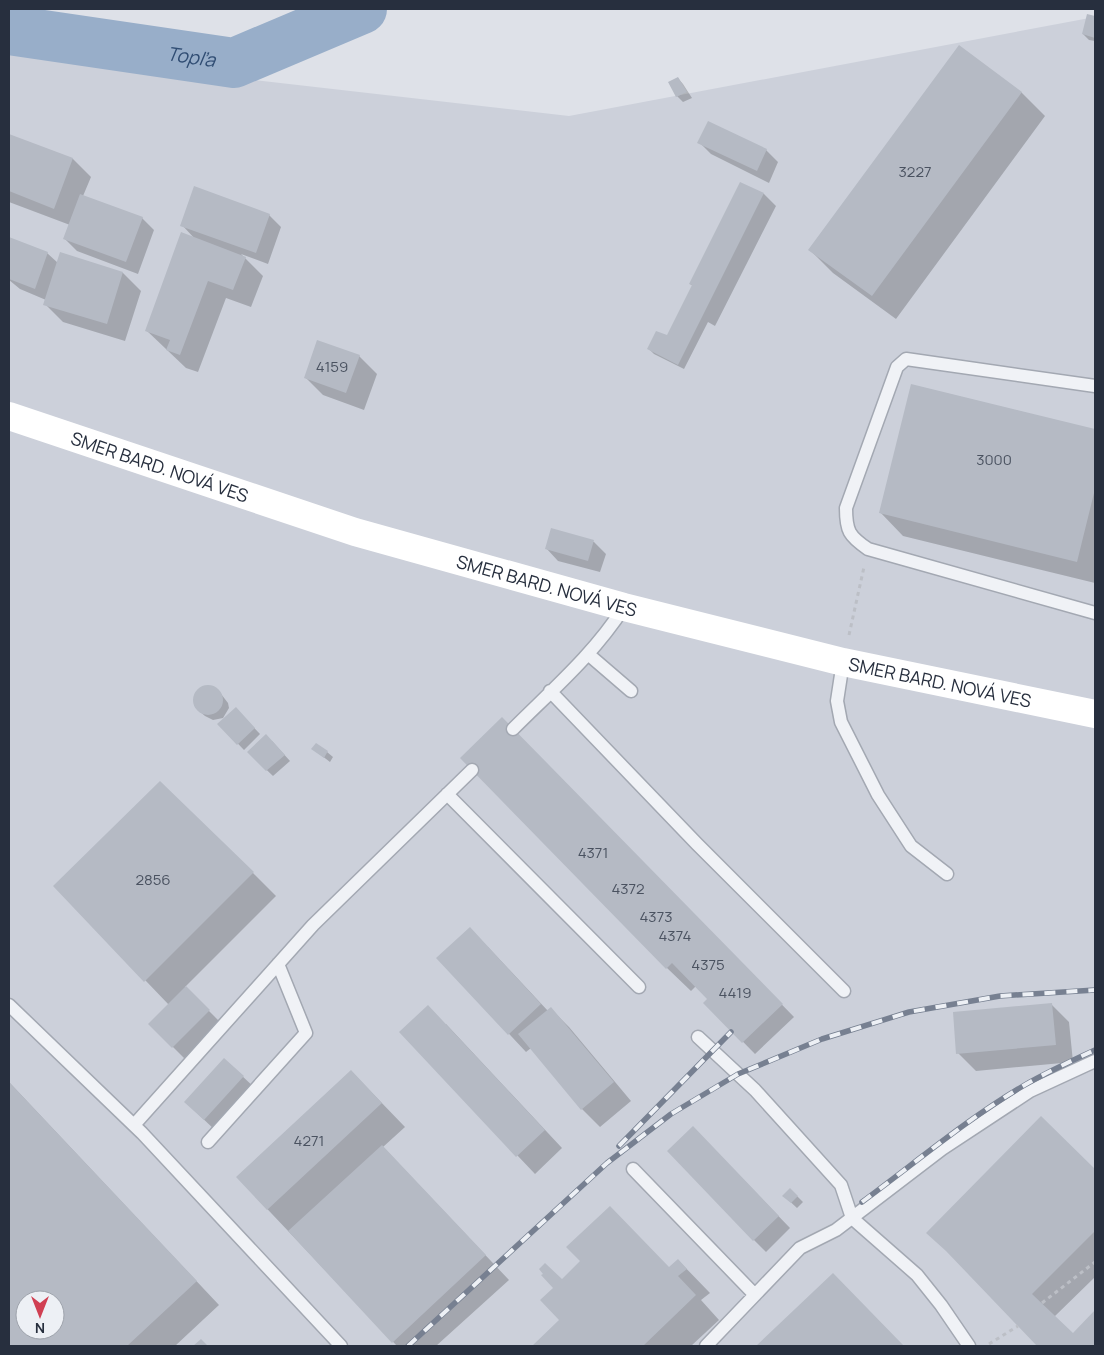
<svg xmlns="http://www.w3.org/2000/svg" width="1104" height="1355" font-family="Manrope,sans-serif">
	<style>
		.built { fill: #ccd0da; fill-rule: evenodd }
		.shadow { fill: #0003; fill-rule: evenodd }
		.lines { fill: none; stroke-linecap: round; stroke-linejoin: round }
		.river { stroke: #98aec9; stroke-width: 50 }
		.building { fill: #b5bac4; fill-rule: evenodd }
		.lane-casing { stroke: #a3a8b2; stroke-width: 15 }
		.path { stroke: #bcbfc6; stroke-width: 3; stroke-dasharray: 4 4; stroke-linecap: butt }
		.lane { stroke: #f0f2f6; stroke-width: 12 }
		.secondary { stroke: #fff; stroke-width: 28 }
		.rail-casing { stroke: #778091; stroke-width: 5.5 }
		.rail { stroke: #edf0f5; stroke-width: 4; stroke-dasharray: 11; stroke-linecap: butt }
		.labels { text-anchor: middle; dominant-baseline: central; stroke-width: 4; stroke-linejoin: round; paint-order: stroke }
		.number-label { font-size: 15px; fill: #4a5260 }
		.street-label { font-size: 18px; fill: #272f3e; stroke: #edf0f5 }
		.water-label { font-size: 19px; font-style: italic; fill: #304d73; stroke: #edf0f5 }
	</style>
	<rect width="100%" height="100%" fill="#dee1e8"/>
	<path class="built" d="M1095 17V1346H9V52L569 116ZM25 1300H55V1330H25Z"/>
	<path class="shadow" d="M1088 16 1095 17V41L1089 40 1083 34Z
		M678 78 683 84 692 98 683 102 677 96Z
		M1021 92 1045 116 896 319 833 273 810 250Z
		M9 135 73 159 91 177 83 196 142 218 154 230 138 274 77 251 65 239 70 225 9 202Z
		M699 142 766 150 778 162 769 183 711 154Z
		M740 184 764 194 776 206 715 326 708 322 684 369 654 354 648 348 667 337 693 286 690 284Z
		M269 215 281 227 268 264 241 254 263 276 251 307 226 298 198 372 186 368 146 330 195 239 182 225Z
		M9 238 47 253 58 263 123 273 141 291 125 341 63 322 45 304 46 300 20 289 9 280Z
		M359 356 377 374 364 410 323 395 305 377Z
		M912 385 1095 430V583L903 536 880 512Z
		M552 530 594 542 606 554 600 572 558 561 546 548Z
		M209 686 218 690 228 703 229 708 223 718 213 720 205 716 198 710 195 700V696L200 689Z
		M236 709 260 734 244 750 219 724Z
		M502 719 794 1017 755 1054 705 1003 709 999 696 986 691 991 667 968Z
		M272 741 290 761 273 776 248 752Z
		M313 749 327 752 333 757 330 762Z
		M253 873 276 896 185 987 221 1023 185 1059 150 1024 169 1005 55 886Z
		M488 947 548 1011 551 1009 569 1027 631 1101 600 1127 582 1109 531 1048 526 1052 438 958Z
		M1051 1004 1069 1022 1073 1062 976 1071 958 1053Z
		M446 1024 562 1148 535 1174 401 1032Z
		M224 1059 256 1089 216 1131 198 1114Z
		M351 1071 405 1127 383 1147 509 1280 436 1346H397L237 1177Z
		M9 1082 219 1305 175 1346H9ZM25 1300H55V1330H25Z
		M1041 1117 1095 1171V1277L1054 1317 1073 1334 1095 1312V1346H1039L1009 1314Z
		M705 1140 790 1228 766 1252 754 1240Z
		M790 1189 803 1202 797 1208 784 1196Z
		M678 1260 710 1293 701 1300 719 1320 691 1346H534L560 1320 562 1281 669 1268Z
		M833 1275 903 1346H758Z"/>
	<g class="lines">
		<path class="river" id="s1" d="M9 30 234 63 362 9"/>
	</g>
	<path class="building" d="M1087 14 1095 16V38L1082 34Z
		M959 45 1022 92 872 296 808 250Z
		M678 77 687 92 676 97 668 82Z
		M708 121 767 149 757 171 697 143Z
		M9 134 73 158 54 209 9 191Z
		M740 182 764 193 678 365 647 349 656 331 667 335 692 285 689 284Z
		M194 186 270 214 256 253 180 226Z
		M80 194 143 217 126 262 63 239Z
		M181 232 246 257 233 290 208 281 180 355 166 350 170 340 145 331Z
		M9 237 48 252 35 289 9 279Z
		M60 252 123 272 107 324 43 305Z
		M317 340 360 355 346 393 304 378Z
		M911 384 1095 429V489L1077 562 879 513Z
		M551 528 594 540 588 561 545 549Z
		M193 700a15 15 0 1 1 30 0a15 15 0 1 1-30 0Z
		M236 707 255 728 237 745 217 724Z
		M502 717 783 1004 742 1043 703 1003 707 999 672 963 666 969 460 758Z
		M266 734 285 755 266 771 247 752Z
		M316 743 328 751 324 758 311 749Z
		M160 781 254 872 144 982 53 886Z
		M470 927 541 1004 508 1035 436 958Z
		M186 986 210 1010 172 1048 148 1024Z
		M1052 1003 1056 1045 956 1054 953 1012Z
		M428 1005 545 1130 516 1157 399 1032Z
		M551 1007 614 1082 581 1110 518 1034Z
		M224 1058 244 1076 204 1120 184 1102Z
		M351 1070 382 1103 267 1210 236 1177Z
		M9 1082 197 1281 127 1346H9ZM25 1300H55V1330H25Z
		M1041 1116 1095 1169V1231L1032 1294 1073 1333 1095 1310V1346H1037L946 1251 926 1233Z
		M693 1126 779 1216 753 1241 667 1151Z
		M382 1145 486 1255 392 1343 288 1231Z
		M790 1188 798 1196 791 1203 782 1196Z
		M610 1206 669 1267 678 1259 687 1269 678 1276 696 1295 643 1346H532L559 1320 540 1300 553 1288 541 1275 543 1274 539 1269 545 1263 562 1279 580 1261 566 1247Z
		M833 1273 904 1346H756Z
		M201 1339 208 1346H193Z"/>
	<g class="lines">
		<defs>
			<path id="lane" d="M1095 386 906 359 897 367 846 508C846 531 849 536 868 549L1095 613
				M588 654 631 691
				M843 662 837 701 841 722 878 795 911 846 947 874
				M550 691 697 844 844 991
				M513 729C552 690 594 654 624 607
				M447 794 639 987
				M9 1005 142 1133 341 1346
				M698 1037 755 1090 841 1185 852 1218 917 1275 941 1305 969 1346
				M134 1125 313 925 472 770
				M208 1142 306 1033 278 964
				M633 1169 755 1295
				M706 1346 800 1248 836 1230 942 1149 1030 1091 1095 1061"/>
		</defs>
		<use href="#lane" class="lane-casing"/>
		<path class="path" d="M849 635 864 567
			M1042 1303 1095 1262
			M989 1344 1018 1326"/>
		<use href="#lane" class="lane"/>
		<path class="secondary" id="s2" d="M9 416 355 532 624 607 843 662 1095 714"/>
		<defs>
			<path id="rail" d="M619 1146 731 1032
				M862 1202C915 1163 967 1119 1023 1086 1047 1072 1071 1061 1095 1050
				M408 1346 607 1163 671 1114 738 1074 822 1039 909 1012 1000 996 1095 990"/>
		</defs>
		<use href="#rail" class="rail-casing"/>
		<use href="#rail" class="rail"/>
	</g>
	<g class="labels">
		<g class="number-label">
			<text x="915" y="171">3227</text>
			<text x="332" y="366">4159</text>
			<text x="994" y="459">3000</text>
			<text x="593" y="852">4371</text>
			<text x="153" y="879">2856</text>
			<text x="628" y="888">4372</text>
			<text x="656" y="916">4373</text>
			<text x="675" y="935">4374</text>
			<text x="708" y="964">4375</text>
			<text x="735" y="992">4419</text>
			<text x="309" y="1140">4271</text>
		</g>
		<g class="street-label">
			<text stroke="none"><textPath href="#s2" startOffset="159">SMER BARD. NOVÁ VES</textPath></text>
			<text stroke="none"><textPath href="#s2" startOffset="564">SMER BARD. NOVÁ VES</textPath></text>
			<text stroke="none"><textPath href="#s2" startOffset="969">SMER BARD. NOVÁ VES</textPath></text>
		</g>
		<g class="water-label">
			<text stroke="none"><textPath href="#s1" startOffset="184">Topľa</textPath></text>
		</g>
	</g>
	<rect width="1104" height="1355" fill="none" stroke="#272f3e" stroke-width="20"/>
	<g transform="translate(40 1315) rotate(180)"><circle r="24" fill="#edf0f5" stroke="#9ea3ac"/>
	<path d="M0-4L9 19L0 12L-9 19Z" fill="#d03f52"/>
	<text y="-8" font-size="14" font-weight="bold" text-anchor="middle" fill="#272f3e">N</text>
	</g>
</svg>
